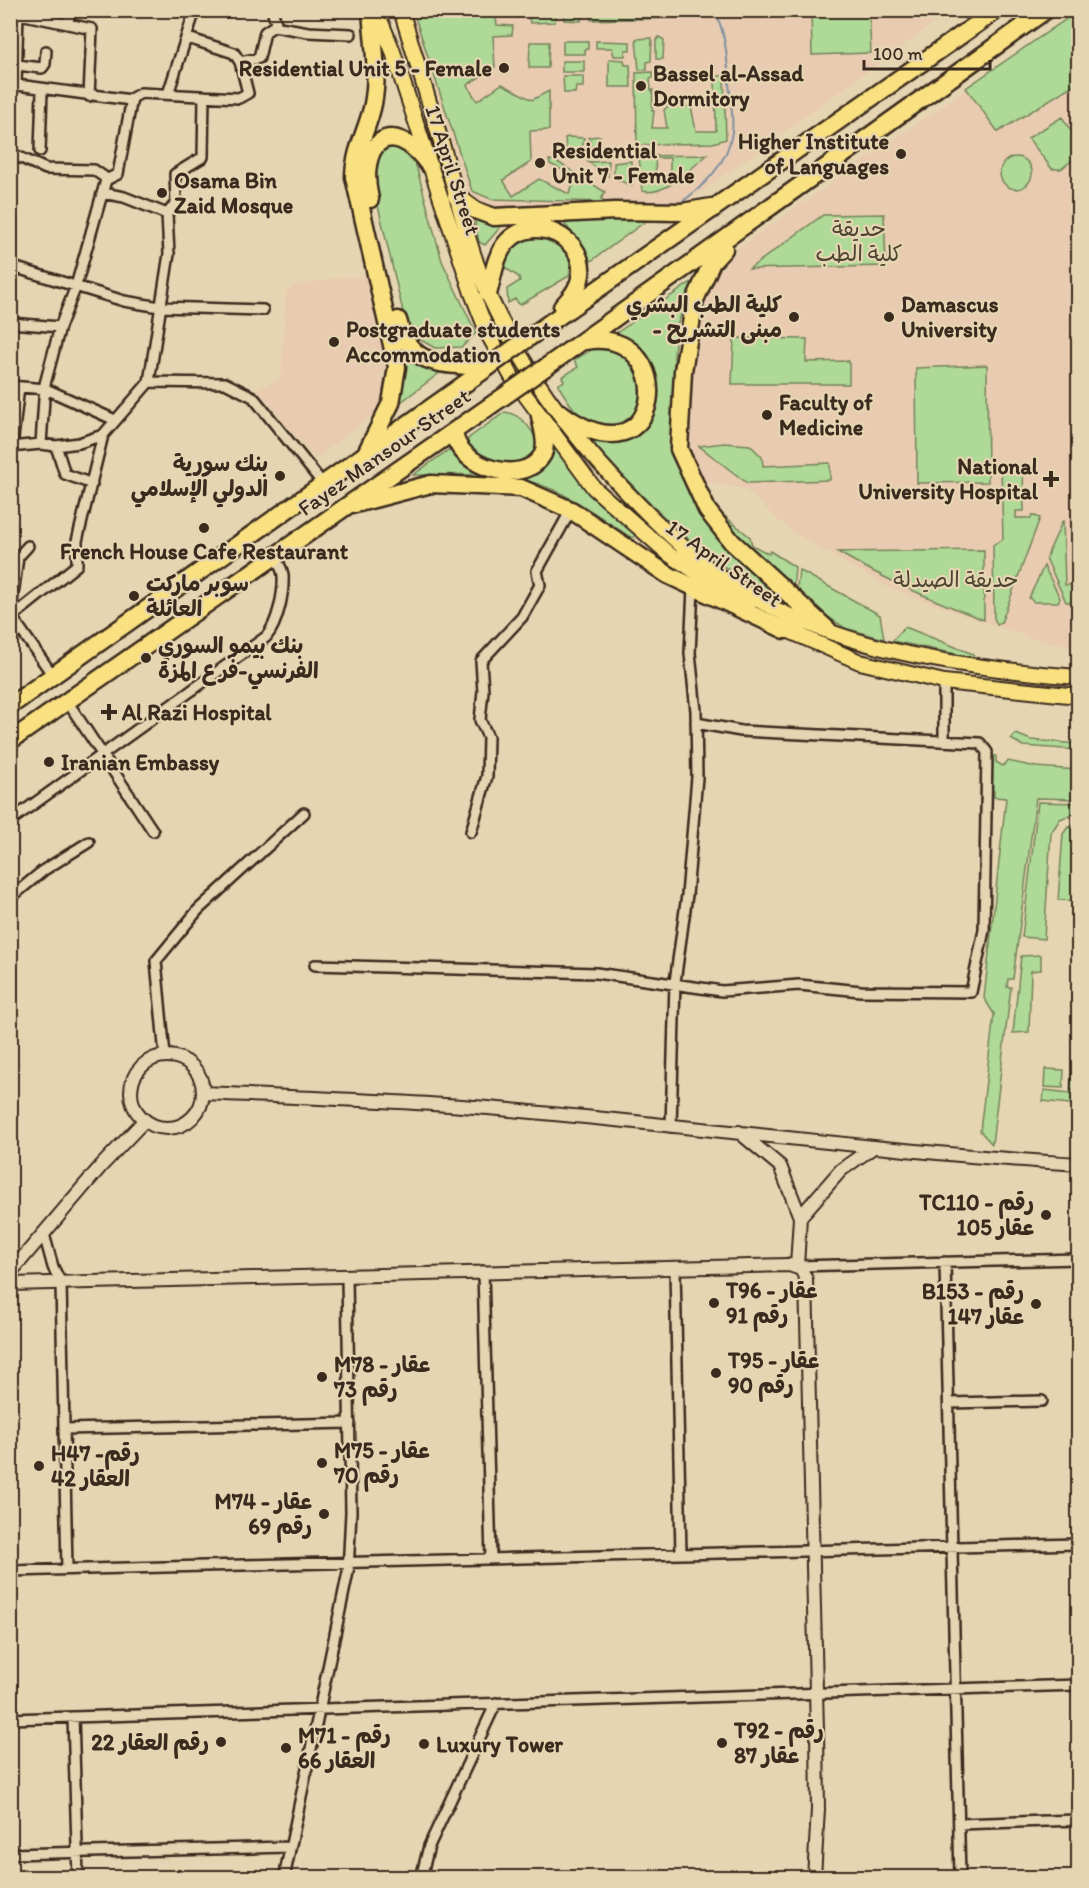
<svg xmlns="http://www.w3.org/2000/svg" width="1089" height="1888" font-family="Itim,'Playpen Sans Arabic',sans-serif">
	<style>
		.built { fill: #e8cbb0 }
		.green { fill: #aed996; stroke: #74825a; stroke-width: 1.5; fill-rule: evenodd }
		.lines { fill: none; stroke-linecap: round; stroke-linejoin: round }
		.stream { stroke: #7f90a0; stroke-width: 2 }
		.street-casing { stroke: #3b2a1e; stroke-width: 14 }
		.secondary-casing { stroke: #3b2a1e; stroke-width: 16 }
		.primary-casing { stroke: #3b2a1e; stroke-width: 18 }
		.highway-casing { stroke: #3b2a1e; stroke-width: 21 }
		.street { stroke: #e6d5b2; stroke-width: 9 }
		.secondary { stroke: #e6d5b2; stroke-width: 12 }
		.primary { stroke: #f9e181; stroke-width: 14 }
		.highway { stroke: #f9e181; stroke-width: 16 }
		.highway-bridge-casing { stroke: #3b2a1e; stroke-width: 21; stroke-linecap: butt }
		.highway-bridge { stroke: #f9e181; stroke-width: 16 }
		.poi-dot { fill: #3b2a1e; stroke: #e6d5b2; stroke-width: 2 }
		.labels { text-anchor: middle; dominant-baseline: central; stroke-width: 4.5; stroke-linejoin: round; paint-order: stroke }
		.poi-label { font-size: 22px; font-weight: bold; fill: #3b2a1e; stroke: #e6d5b2; text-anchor: start }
		.street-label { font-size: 22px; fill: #3b2a1e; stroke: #e6d5b2 }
		.park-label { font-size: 22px; fill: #4c4430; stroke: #e6d5b2 }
	</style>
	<rect width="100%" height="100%" fill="#e6d5b2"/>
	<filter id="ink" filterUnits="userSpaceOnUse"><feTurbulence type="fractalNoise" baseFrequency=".0167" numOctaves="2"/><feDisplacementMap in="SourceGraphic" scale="12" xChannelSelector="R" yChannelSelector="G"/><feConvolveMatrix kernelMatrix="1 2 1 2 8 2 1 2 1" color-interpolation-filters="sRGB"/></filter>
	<g filter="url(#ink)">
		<path class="built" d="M411 11H951L676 210 493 206 473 198 466 185Z
			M1078 11V648L1031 638 891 589 792 532 745 489 704 482 684 428 692 347 707 287 738 248Z
			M343 277H367L392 368 381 374 387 395 381 408 315 459 256 389 281 379 286 292 294 286Z"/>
		<path class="green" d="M413 11H495L497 25 513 26 512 35 493 36 495 67 467 85 477 101 502 84 532 100 549 91V130L530 131 531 162 503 180 513 196 539 179 569 194 577 177 550 164 549 160 556 161 605 192 601 199 606 202 491 199 472 191Z
			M528 11H557L555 22 530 23Z
			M563 11H583L581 21 564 20Z
			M591 11H675V18L591 20Z
			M811 11H869L871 53 812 55Z
			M1078 11V82L998 132 966 88Z
			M659 37 664 40 663 59H656V41Z
			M652 38 651 61 647 62V70H639L636 39Z
			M563 41H588V49H585V54H563Z
			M596 41 630 42V50H625V56H614L612 48H596Z
			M530 42H549L548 68H529Z
			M609 59 624 60 625 65H630L631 87H609Z
			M562 61H584V72H562Z
			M653 72V78L650 79 651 90H653L652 111H654L652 128H667L664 110 667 107 691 106 696 131H716L715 76H724L726 139 713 143 637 145 636 73Z
			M563 76H583V87H576L575 93H564Z
			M1062 117 1078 141V156L1061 169H1052L1028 138Z
			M600 136 601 153H592L589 137Z
			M568 137 584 138 580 160 566 149 565 138Z
			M392 145 401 146 414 158 442 261 476 333 462 347 435 348 408 333 372 180 379 155Z
			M707 155C691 168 665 197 642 191L639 156ZM655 158H670V176H656Z
			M1000 173a16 16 0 1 1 32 0a16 16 0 1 1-32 0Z
			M609 161 608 176 588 162Z
			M631 161 632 186 614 178V163Z
			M473 213 503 224 485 245 479 242Z
			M642 213 646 221 587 264 573 234 558 216Z
			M884 214 886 266 749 269 823 215Z
			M544 224 572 257 569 276 520 305 515 299 508 303 507 289 520 281 519 277 493 260Z
			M693 281 676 329 674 356 673 447 681 469 783 599C705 567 641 496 585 434L598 438 654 404 615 334Z
			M734 338 807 339 806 362 849 361V384H732Z
			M398 343 454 362 401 402 397 401Z
			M603 343 633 361 645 396 629 425C586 425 581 423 558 385L564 381 562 377 578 367 574 360Z
			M987 365 988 482 917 483 916 368Z
			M505 412C522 414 536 433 539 449L523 463 494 462 470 450 467 441 470 437Z
			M724 443 750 445 762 457 763 466 830 463V480L747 483 699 446Z
			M554 445 592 495 635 534 634 537 632 538C607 522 581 502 554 490 509 470 460 475 413 475L450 449 481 470 531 473 549 460V446Z
			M1023 465 1024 511H1016V518H1031L1032 515 1040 518 1001 623 997 625 994 618 993 545 1003 539 1001 466Z
			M716 509 750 537 752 545 769 554 770 551 795 567 793 593 742 548Z
			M1063 520 1065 585H1078L1075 602H1066L1046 558Z
			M984 550V620C933 600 885 580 838 552Z
			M1044 566 1060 598 1058 602H1034L1029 598Z
			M799 570 880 615 884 639 845 628 796 596Z
			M905 627 973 654 972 657 892 641Z
			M1016 734 1031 740 1078 744V750L1023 746 1011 739Z
			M991 755 996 756V762L1003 766 1008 761 1036 767 1078 770V799L1036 798 1013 979H1008L1007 987H1011L992 1144 980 1131 994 1014 984 998 1006 798 994 797V791H989Z
			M1038 802 1078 803V813L1060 819 1051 833 1044 939 1022 937Z
			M1078 825V901L1058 900 1063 834 1068 827Z
			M1041 955V970L1031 971 1029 1032 1013 1033 1021 956Z
			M1045 1069 1064 1070 1063 1088 1044 1087Z
			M1072 1071 1078 1072V1091L1070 1090Z
			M1044 1090 1078 1094V1105L1043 1101Z"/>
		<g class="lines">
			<path class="stream" d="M679 204C703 187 728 164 732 132 734 117 730 98 729 82 727 57 726 33 714 10"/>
			<defs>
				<path id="street" d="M272 10 277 26
					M10 12 92 29 89 96
					M68 23 70 10
					M240 62 259 58 265 32 274 26 308 32 351 34
					M17 65 42 68 45 64 46 51
					M10 84 131 100
					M16 86 18 13
					M168 94 195 10
					M40 151 42 90
					M10 153 46 169 94 170 107 179
					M103 193 124 197 167 214
					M10 266 124 301 160 307 263 310
					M10 323 60 327
					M149 382 225 383 253 397 324 485
					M10 386 46 389 115 420
					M41 444 45 384 60 327 76 286 106 180 118 174 132 98 141 93 239 98 248 93 240 62 234 53 188 38
					M56 446 65 474 92 484
					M10 447 41 444 56 446 79 443 103 435 149 382 169 254 167 214 176 203 175 174 203 157 204 96
					M12 447 19 387
					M10 618 18 557 28 546
					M54 677 12 617 77 565V541L103 435
					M67 701 153 831
					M944 740V682
					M10 821 266 637C278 623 284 593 283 575 282 568 278 563 275 557
					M471 832 487 776 488 737 480 720 483 691 481 661 522 617 540 585 537 571 571 510
					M10 898 44 870 89 842
					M315 965 596 973 722 991 799 985 861 991 971 992 984 930 987 752 980 743 741 731 696 723
					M165 1056 156 961 198 910 304 813
					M671 1127 675 982 687 895 697 777 696 711 690 653 693 587
					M44 1234 53 1267 61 1283 67 1569
					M945 1262 960 1878
					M797 1266 1078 1259
					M675 1269 681 1554
					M483 1271 491 1559
					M949 1403 1042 1401
					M64 1429 350 1423
					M10 1571 1078 1544
					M73 1717 78 1878
					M10 1719 1078 1685
					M959 1824 1078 1820
					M10 1854 290 1847
					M284 1878 348 1572 351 1512 347 1277
					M421 1878 429 1846 496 1703"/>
				<path id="secondary" d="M131 1092a36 36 0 1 1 72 0a36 36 0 1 1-72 0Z
					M204 1093C290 1097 376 1100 462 1106 668 1122 872 1151 1078 1164
					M739 1132 780 1166 800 1217 797 1266
					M800 1217 841 1170 872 1148
					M10 1273 101 1166 144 1121
					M10 1284 789 1265 801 1269 806 1279 817 1731 818 1809 814 1878"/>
				<path id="primary" d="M376 10 392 49 472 293 488 334 512 377 594 488 670 555 748 606
					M401 10C415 57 430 104 444 151 457 196 470 253 489 296 520 363 565 427 616 481 646 513 676 543 711 570 816 648 952 667 1078 677
					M776 625 860 662 944 682 1078 696"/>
				<path id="highway" d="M456 196 475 210 494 217 615 211 682 212 712 207
					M370 199C357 145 390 112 429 165
					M724 249 712 262 695 300 683 371 679 449 707 510 732 542 828 630
					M488 294C493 277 495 255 507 242 539 208 599 247 576 289 573 296 566 302 562 307
					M398 320C410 371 446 362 487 368
					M538 331 997 10
					M546 367 1046 10
					M561 413C666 491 681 325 585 341
					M454 431C455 466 524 489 543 454 548 443 542 427 540 416
					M366 453 391 403 397 367 354 177C354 151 368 129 373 104 379 73 373 42 371 10
					M355 504 431 484 521 488 571 510 668 575 785 630
					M10 706 487 368
					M10 741 500 399"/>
			</defs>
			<use href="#street" class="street-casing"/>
			<use href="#secondary" class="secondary-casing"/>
			<use href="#primary" class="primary-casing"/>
			<use href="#highway" class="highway-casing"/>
			<use href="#street" class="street"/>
			<use href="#secondary" class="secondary"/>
			<use href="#primary" class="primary"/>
			<use href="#highway" class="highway"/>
			<defs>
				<path id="highway-bridge" d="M487 368 538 331
					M500 399 546 367"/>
			</defs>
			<use href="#highway-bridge" class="highway-bridge-casing"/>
			<use href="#highway-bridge" class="highway-bridge"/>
		</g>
	</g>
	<g class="poi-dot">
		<circle cx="504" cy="68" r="6"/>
		<circle cx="641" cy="86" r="6"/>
		<circle cx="901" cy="154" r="6"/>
		<circle cx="540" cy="163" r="6"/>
		<circle cx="162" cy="193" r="6"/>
		<circle cx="794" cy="317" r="6"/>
		<circle cx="889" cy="317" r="6"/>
		<circle cx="334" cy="342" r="6"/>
		<circle cx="767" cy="415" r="6"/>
		<circle cx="280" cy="476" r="6"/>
		<path d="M1048 470h6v6h6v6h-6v6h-6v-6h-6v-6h6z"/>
		<circle cx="204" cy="528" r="6"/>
		<circle cx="134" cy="596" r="6"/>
		<circle cx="146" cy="658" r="6"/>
		<path d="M106 703h6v6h6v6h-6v6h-6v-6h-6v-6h6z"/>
		<circle cx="49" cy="762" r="6"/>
		<circle cx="1046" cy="1215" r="6"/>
		<circle cx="714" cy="1303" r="6"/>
		<circle cx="1036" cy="1304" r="6"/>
		<circle cx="716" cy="1373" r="6"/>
		<circle cx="322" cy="1377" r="6"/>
		<circle cx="322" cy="1463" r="6"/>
		<circle cx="39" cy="1466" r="6"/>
		<circle cx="324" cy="1514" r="6"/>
		<circle cx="221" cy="1742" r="6"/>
		<circle cx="722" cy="1743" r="6"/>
		<circle cx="424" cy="1744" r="6"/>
		<circle cx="286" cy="1748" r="6"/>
	</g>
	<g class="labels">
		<g class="poi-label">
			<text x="492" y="68" text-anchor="end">Residential Unit 5 - Female</text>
			<text x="653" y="73">Bassel al-Assad<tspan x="653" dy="25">Dormitory</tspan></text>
			<text x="889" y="141" text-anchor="end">Higher Institute<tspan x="889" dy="25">of Languages</tspan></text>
			<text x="552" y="150">Residential<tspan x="552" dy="25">Unit 7 - Female</tspan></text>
			<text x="174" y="180">Osama Bin<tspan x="174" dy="25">Zaid Mosque</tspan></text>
			<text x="782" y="304" text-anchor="end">كلية الطب البشري<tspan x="782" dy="25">- مبنى التشريح</tspan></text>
			<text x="901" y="304">Damascus<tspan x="901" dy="25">University</tspan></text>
			<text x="346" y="329">Postgraduate students<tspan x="346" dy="25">Accommodation</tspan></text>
			<text x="779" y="402">Faculty of<tspan x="779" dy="25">Medicine</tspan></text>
			<text x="268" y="463" text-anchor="end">بنك سورية<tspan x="268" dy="25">الدولي الإسلامي</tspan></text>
			<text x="1038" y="466" text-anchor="end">National<tspan x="1038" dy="25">University Hospital</tspan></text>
			<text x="204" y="551" text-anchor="middle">French House Cafe Restaurant</text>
			<text x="146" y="583">سوبر ماركت<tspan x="146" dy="25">العائلة</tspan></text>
			<text x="158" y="645">بنك بيمو السوري<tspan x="158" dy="25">الفرنسي-فرع المزة</tspan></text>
			<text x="122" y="712">Al Razi Hospital</text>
			<text x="61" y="762">Iranian Embassy</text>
			<text x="1034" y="1202" text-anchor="end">TC110 - رقم<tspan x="1034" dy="25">عقار 105</tspan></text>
			<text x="726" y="1290">T96 - عقار<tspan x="726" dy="25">رقم 91</tspan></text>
			<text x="1024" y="1291" text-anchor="end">B153 - رقم<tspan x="1024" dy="25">عقار 147</tspan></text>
			<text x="728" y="1360">T95 - عقار<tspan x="728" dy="25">رقم 90</tspan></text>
			<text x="334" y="1364">M78 - عقار<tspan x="334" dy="25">رقم 73</tspan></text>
			<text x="334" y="1450">M75 - عقار<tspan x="334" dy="25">رقم 70</tspan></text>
			<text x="51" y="1453">H47 -رقم<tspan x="51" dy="25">العقار 42</tspan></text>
			<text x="312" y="1501" text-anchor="end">M74 - عقار<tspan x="312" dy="25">رقم 69</tspan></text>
			<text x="734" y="1730">T92 - رقم<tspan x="734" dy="25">عقار 87</tspan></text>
			<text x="298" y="1735">M71 - رقم<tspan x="298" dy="25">العقار 66</tspan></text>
			<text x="209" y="1742" text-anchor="end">رقم العقار 22</text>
			<text x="436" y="1744">Luxury Tower</text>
		</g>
		<g class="street-label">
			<text transform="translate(453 170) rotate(72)">17 April Street</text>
			<text transform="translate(384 452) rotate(-35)">Fayez Mansour Street</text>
			<text transform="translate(724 563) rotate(35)">17 April Street</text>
		</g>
		<g class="park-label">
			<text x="859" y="228">حديقة<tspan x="859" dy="25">كلية الطب</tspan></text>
			<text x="956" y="579">حديقة الصيدلة</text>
		</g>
	</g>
	<rect width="1089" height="1888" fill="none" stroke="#e6d5b2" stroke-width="36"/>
	<rect x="18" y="18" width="1053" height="1852" fill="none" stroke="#3b2a1e" stroke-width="2" filter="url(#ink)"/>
	<path d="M864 60v9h126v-9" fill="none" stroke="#3b2a1e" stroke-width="3"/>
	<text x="873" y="60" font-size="18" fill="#3b2a1e" stroke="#e6d5b2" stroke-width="4.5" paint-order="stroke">100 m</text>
</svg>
